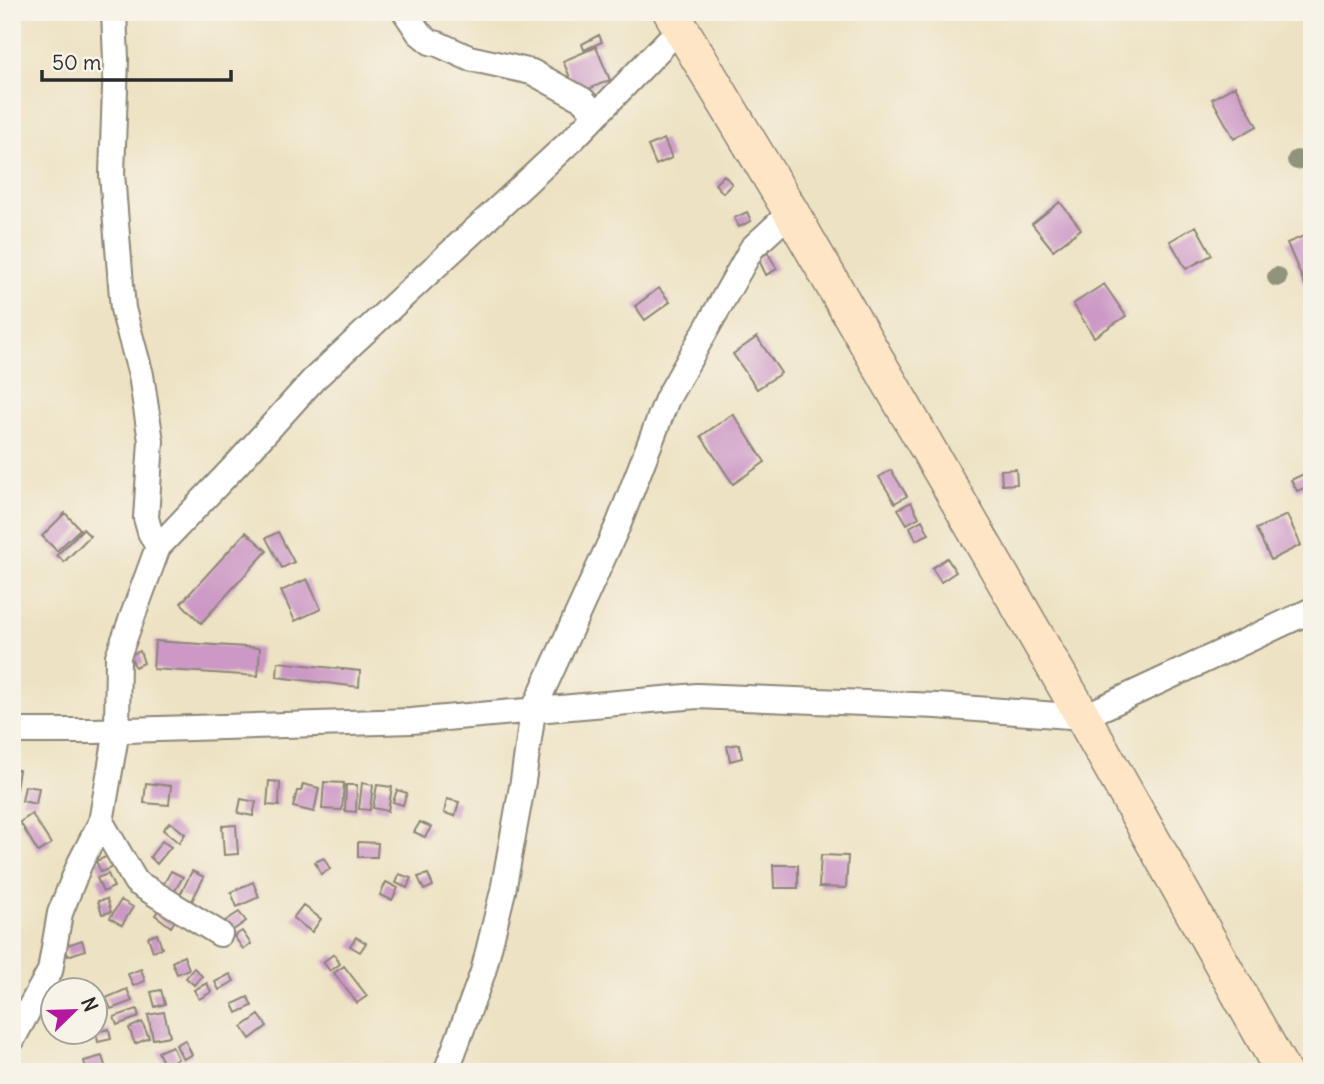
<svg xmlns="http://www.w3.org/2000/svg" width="1324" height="1084" font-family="Delius,sans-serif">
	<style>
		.building { fill: #cc98c6 }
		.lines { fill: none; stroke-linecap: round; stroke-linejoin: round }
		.street-casing { stroke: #8c8677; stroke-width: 28 }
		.secondary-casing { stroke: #8c8677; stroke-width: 38 }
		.street { stroke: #fff; stroke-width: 24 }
		.secondary { stroke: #fde5c5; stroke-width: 35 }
		.tree { fill: #91947c }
	</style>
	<rect width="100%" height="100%" fill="#f7f3e8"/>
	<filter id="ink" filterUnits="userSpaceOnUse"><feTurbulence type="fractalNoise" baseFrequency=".0143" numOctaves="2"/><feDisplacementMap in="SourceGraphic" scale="14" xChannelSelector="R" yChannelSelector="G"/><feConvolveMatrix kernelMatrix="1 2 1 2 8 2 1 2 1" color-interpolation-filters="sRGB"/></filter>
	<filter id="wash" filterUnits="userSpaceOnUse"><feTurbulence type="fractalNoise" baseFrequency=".00686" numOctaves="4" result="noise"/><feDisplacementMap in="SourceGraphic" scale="28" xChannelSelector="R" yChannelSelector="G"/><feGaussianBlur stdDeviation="1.57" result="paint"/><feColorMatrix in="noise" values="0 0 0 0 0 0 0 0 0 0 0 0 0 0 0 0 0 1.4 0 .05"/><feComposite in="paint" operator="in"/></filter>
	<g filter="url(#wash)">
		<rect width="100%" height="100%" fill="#ede2c3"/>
		<g id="blocks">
			<path class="building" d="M599 35 602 42 584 50 582 44Z
				M596 47 610 80 577 94 563 61Z
				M1235 86 1257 126 1234 139 1212 99Z
				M664 139 672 158 656 165 648 146Z
				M724 175 732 184 723 193 715 184Z
				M1060 202 1081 229 1053 250 1032 224Z
				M747 212 751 221 739 227 734 218Z
				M1196 226 1212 255 1186 269 1170 241Z
				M1306 235 1312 248V291L1308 292 1287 243Z
				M768 253 777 269 766 275 758 258Z
				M1104 284 1126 316 1094 337 1073 304Z
				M659 288 670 302 645 320 635 306Z
				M757 337 781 373 757 389 733 354Z
				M733 414 765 462 733 484 701 436Z
				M1016 469 1017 484 1002 485 1001 470Z
				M891 470 907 496 895 503 879 477Z
				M1312 470V491L1309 486 1297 491 1291 480Z
				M911 502 919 517 907 524 898 509Z
				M65 513 80 529 57 551 42 536Z
				M1287 515 1301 545 1271 560 1256 529Z
				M922 520 929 534 916 540 910 527Z
				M83 529 90 536 64 562 57 555Z
				M246 532 267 551 201 623 181 603Z
				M278 532 294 562 282 568 266 538Z
				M947 558 956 572 941 582 932 568Z
				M307 579 321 609 295 621 281 591Z
				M155 641 260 648 258 676 153 669Z
				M140 651 144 663 135 667 130 655Z
				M278 662 360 671 359 687 277 677Z
				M739 744 742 758 730 761 727 746Z
				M12 769 19 770 14 801H12Z
				M269 781 280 782 279 806 267 805Z
				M324 782 344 783 342 810 322 809Z
				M146 783 171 786 169 805 144 803Z
				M362 783 373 785 370 810 359 809Z
				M303 784 319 788 314 812 293 807 297 791H301Z
				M346 785H357L356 812 345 811Z
				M377 785 392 787 388 811 373 808Z
				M25 786 39 788 36 804 22 801Z
				M397 790 407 793 403 805 393 802Z
				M241 799 256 802 253 816 238 813Z
				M447 799 459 802 455 816 444 813Z
				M32 814 51 844 38 852 20 822Z
				M170 822 185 834 179 843 163 830Z
				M420 822 431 827 425 837 414 832Z
				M236 825 238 854 224 855 222 826Z
				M162 841 171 847 157 864 150 857Z
				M358 842 378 843 377 857H358Z
				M821 855 848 856 846 888 819 887Z
				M108 856 113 867 101 872 96 861Z
				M324 858 330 869 321 874 315 862Z
				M773 865H798V888H774Z
				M171 871 183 877 173 894 162 887Z
				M192 871 204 877 192 901 180 895Z
				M108 874 114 887 103 892 97 878Z
				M399 874 411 878 407 888 396 883Z
				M428 874 433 886 424 890 418 877Z
				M253 882 259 897 237 907 231 892Z
				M386 882 398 888 392 900 380 895Z
				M107 899 111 912 102 914 98 901Z
				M121 900 133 907 122 925 110 918Z
				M162 905 178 916 171 927 155 915Z
				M303 905 321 919 312 932 293 918Z
				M239 912 246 921 232 931 225 921Z
				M242 931 251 944 243 949 234 936Z
				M157 934 162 948 153 951 148 937Z
				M356 937 366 943 360 952 350 946Z
				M82 940 85 950 68 956 65 946Z
				M334 954 340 964 330 971 323 962Z
				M184 956 189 969 177 974 172 962Z
				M344 966 367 996 357 1003 334 973Z
				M194 968 202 976 194 985 186 978Z
				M141 969 145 981 133 986 128 974Z
				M230 974 234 981 219 990 215 982Z
				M207 983 211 992 199 999 194 990Z
				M127 989 132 1001 111 1009 106 998Z
				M161 990 165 1004 155 1007 151 992Z
				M248 997 252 1006 237 1013 233 1004Z
				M137 1009 139 1017 117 1025 114 1017Z
				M164 1012 170 1036 153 1039 148 1015Z
				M259 1015 267 1026 250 1039 242 1027Z
				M142 1022 149 1038 135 1044 129 1028Z
				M109 1029 111 1039 98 1042 96 1032Z
				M185 1040 192 1055 183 1059 176 1045Z
				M172 1046 178 1059 164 1065 158 1052Z
				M102 1056 107 1072H87L84 1061Z"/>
		</g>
	</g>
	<g filter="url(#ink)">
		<use href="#blocks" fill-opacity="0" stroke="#8c8677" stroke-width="2"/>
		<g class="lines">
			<defs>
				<path id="street" d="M114 12 116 60 112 174 123 309 141 375 151 441 146 518 150 532 158 547
					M405 12 419 33 430 42 438 44 469 58 532 72 583 100 596 115
					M12 731H94L411 721 697 696 937 706 1083 717 1312 610
					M101 822 136 882 220 934
					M12 1040 50 971 60 913 80 863 101 822 117 730 118 656 158 547 238 463 313 380 575 137 680 28
					M446 1072 483 972 503 891 523 781 533 711 619 523 667 399 752 248 791 212"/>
				<path id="secondary" d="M671 12 791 212 1083 717 1283 1072"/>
			</defs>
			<use href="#street" class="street-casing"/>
			<use href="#secondary" class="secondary-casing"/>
			<use href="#street" class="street"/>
			<use href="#secondary" class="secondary"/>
		</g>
		<g class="tree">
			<circle cx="1297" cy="160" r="10"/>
			<circle cx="1277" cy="277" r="10"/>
		</g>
	</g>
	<rect width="1324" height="1084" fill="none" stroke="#f7f3e8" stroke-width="42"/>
	<g transform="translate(74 1011) rotate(67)"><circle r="33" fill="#f7f3e8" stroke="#a5a39c" stroke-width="2"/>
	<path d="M0-5L12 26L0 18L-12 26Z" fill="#b5179e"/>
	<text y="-10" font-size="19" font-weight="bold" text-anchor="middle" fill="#2b2b2b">N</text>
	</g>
	<path d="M42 70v10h189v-10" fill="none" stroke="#2b2b2b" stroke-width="3.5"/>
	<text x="52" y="70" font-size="21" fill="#2b2b2b" stroke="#f7f3e8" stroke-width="5" paint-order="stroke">50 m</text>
</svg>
